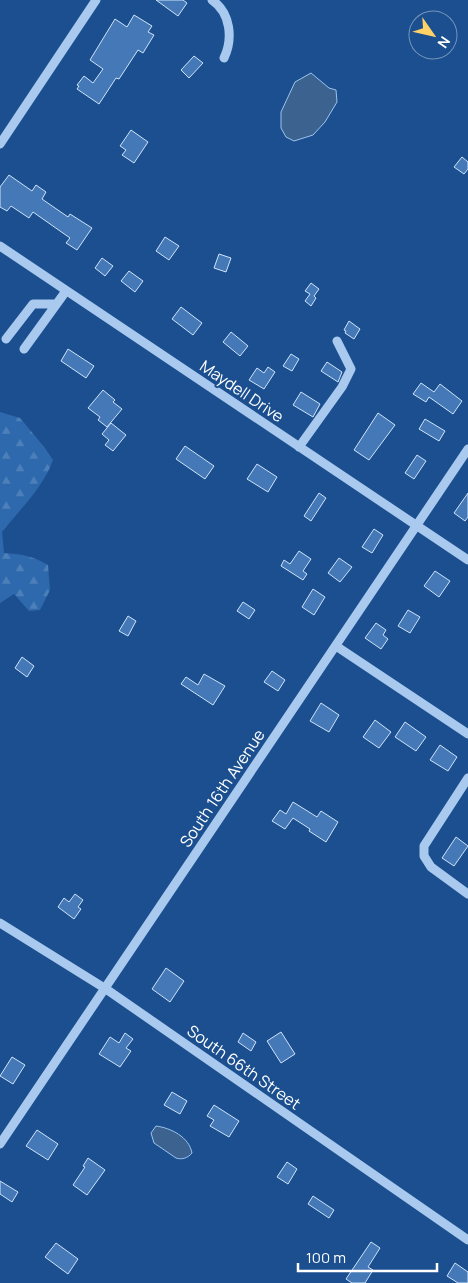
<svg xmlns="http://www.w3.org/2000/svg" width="468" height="1283" font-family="Manrope,sans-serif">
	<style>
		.forest { fill: url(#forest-firs) }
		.water { fill: #3c6290; stroke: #9cc4f0 }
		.building { fill: #4478b7; stroke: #cfe3fa }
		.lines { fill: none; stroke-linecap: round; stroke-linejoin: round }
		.minor { stroke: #a9c9ee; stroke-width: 9 }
		.labels { text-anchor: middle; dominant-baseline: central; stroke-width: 4; stroke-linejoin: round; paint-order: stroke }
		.street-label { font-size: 16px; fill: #fff; stroke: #1b4f8f }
	</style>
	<defs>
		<pattern id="forest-firs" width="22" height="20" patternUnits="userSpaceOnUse" patternTransform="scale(1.25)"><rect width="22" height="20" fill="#2e69ad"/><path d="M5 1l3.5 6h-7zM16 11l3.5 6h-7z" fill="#4d80b9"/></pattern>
	</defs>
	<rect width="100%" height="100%" fill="#1b4f8f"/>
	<path class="forest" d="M0 412 20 418 45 448 53 460C43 488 20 509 2 532L4 553C20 554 34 556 48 565L50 590 40 610 29 611 14 594 0 603Z"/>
	<path class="water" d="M311 73 329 88 336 90 337 102 325 122 313 135 294 141 286 137 281 128V112L295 82Z
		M156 1126C171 1128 189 1137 192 1153 188 1158 182 1160 176 1158L154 1143 151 1133Z"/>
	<path class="building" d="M156 0H183L187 3 178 16Z
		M134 15 152 26 148 32 154 35 143 53 138 50 119 79 116 78 99 104 77 89 79 86 77 85 84 76 93 83 103 69 90 60 115 19 127 27Z
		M194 56 203 63 189 78 181 70Z
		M131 130 148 142 134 163 122 155 126 150 120 146Z
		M462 157 468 162V169L464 174 454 167Z
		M9 175 32 191 36 185 46 192 42 199 68 217 70 214 92 228 77 250 66 243 70 238 33 212 29 218 11 206 7 211 0 207V187Z
		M165 237 179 246 169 260 156 251Z
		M219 254 231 258 226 272 214 268Z
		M102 258 113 266 105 276 95 268Z
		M129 271 143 281 135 292 121 281Z
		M311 283 319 289 314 296 316 298 311 306 305 301 310 294 305 291Z
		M181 307 202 323 193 335 172 319Z
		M349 321 360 329 354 339 345 333 346 331 344 330Z
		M231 332 248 346 240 356 223 342Z
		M68 349 94 366 86 378 61 361Z
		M291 354 299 359 292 371 283 366Z
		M327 362 342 372 338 382 321 371Z
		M268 367 275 372 264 389 249 380 257 368 264 373Z
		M421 383 434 392 440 384 462 401 453 414 429 397 426 402 413 394Z
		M103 390 115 400 113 402 122 409 107 427 98 420 100 417 88 408Z
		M301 392 320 404 313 417 293 405Z
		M378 413 395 425 369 460 354 450Z
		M425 419 445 431 439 441 419 429Z
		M111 423 126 435 113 451 105 445 109 440 102 434Z
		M185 446 214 466 205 479 176 459Z
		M417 455 426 461 414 479 405 473Z
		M257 464 277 477 268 492 247 479Z
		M319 493 326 498 311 521 304 516Z
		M468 493V517L465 521 454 513Z
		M374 529 383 535 372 553 362 547Z
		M299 551 311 559 303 571 307 574 303 580 281 566 284 560 290 564Z
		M339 558 352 567 340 582 328 573Z
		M435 571 450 581 439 597 424 586Z
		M313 589 325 597 314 615 302 607Z
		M243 602 255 610 249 619 237 611Z
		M408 610 420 617 410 633 398 626Z
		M128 616 136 621 128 636 119 631Z
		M376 623 386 630 383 635 388 639 381 649 365 638Z
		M22 657 34 666 27 677 15 668Z
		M272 671 285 680 278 691 264 682Z
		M204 674 225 686 213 705 181 684 186 677 198 685Z
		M321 703 339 715 329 732 310 721Z
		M375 720 391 732 379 748 363 737Z
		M405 722 426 737 416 751 395 737Z
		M440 745 457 757 448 771 430 760Z
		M293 802 317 817 321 811 338 822 326 842 309 831 310 829 293 818 285 829 272 821 280 810 286 814Z
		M456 837 468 846 454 866 442 858Z
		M75 894 83 900 78 907 81 909 74 919 58 907 64 898 69 902Z
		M166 968 184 981 170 1002 152 989Z
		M281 1032 295 1054 281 1063 267 1041Z
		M125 1033 133 1039 126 1048 131 1051 120 1067 99 1054 110 1037 119 1043Z
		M243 1033 256 1042 251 1051 238 1042Z
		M12 1057 25 1065 13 1084 0 1076Z
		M172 1092 187 1101 180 1114 164 1105Z
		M214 1105 239 1121 229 1137 210 1126 214 1120 207 1116Z
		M37 1130 58 1144 48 1160 26 1146Z
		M88 1158 105 1170 87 1195 73 1185 85 1167 83 1166Z
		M287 1162 297 1169 288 1184 277 1177Z
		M0 1181 18 1192 12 1202 0 1194Z
		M313 1196 334 1210 329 1218 308 1204Z
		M371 1242 380 1248 368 1267 373 1270 365 1283H352L346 1279Z
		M56 1243 78 1259 68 1274 45 1257Z
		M455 1263 468 1272V1283H458L447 1276Z"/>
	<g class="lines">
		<path class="minor" d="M212 0C231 13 233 39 224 58
			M0 144 96 0
			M0 246 468 560
			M6 339 33 304H56
			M24 349 66 291
			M299 447 342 387 351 369 337 341
			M336 646 468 734
			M468 778 424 846V856L431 867 468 894
			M0 923 106 989 468 1240
			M0 1144 468 449"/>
	</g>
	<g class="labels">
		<g class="street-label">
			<text transform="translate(242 391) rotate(34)">Maydell Drive</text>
			<text transform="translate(222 788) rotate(-56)">South 16th Avenue</text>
			<text transform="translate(244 1067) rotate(35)">South 66th Street</text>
		</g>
	</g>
	<g transform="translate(433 35) rotate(124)"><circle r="24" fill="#1b4f8f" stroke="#7695bc"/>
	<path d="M0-4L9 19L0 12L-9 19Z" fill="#ffd166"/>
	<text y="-8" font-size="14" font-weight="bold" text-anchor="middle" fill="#ffffff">N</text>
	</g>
	<path d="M298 1263v8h139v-8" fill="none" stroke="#ffffff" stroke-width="2.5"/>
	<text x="306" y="1263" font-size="15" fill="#ffffff" stroke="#1b4f8f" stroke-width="4" paint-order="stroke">100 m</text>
</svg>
